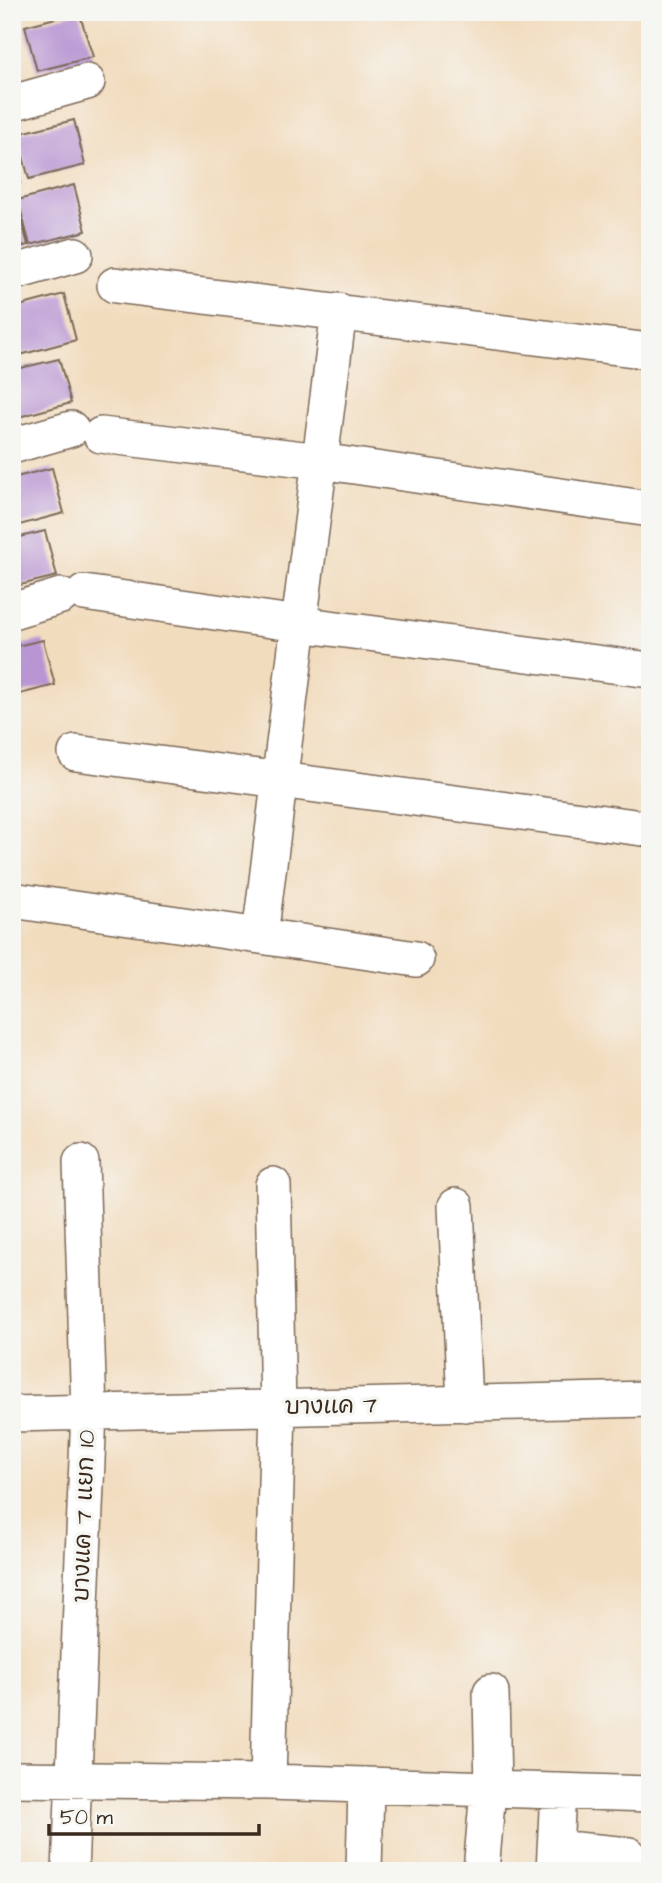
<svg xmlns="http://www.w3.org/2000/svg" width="662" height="1883" font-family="'Architects Daughter','Playpen Sans Thai',sans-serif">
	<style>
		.building { fill: #b996d3 }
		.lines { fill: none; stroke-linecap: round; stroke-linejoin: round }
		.minor-casing { stroke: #7b6856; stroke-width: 38 }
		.minor { stroke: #fff; stroke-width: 35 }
		.labels { text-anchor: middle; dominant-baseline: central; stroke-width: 7; stroke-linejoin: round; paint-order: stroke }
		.street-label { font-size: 23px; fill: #3b2a1e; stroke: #f6f6f2 }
	</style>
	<rect width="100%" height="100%" fill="#f6f6f2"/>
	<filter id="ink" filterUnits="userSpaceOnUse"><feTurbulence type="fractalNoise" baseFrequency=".0143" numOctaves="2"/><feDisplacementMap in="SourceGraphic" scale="14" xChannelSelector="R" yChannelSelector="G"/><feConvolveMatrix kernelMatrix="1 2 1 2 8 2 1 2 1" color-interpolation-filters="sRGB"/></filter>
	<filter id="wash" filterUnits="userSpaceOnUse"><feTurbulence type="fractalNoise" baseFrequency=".00686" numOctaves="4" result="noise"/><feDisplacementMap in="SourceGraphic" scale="28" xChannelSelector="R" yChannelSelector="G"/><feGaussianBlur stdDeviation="1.57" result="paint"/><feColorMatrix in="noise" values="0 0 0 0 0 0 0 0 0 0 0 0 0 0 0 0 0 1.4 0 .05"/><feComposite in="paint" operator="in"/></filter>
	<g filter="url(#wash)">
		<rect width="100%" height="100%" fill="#f2dcbe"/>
		<g id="blocks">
			<path class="building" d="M79 12 93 57 37 71 25 26Z
				M74 120 85 165 29 179 17 134Z
				M12 156 20 183 12 185Z
				M74 185 86 231 30 245 18 200Z
				M16 200 28 245 12 249V201Z
				M64 294 76 340 20 355 12 327V308Z
				M59 359 71 403 15 418 12 370Z
				M52 468 64 513 12 527V478Z
				M45 531 57 576 12 587V539Z
				M43 640 55 685 12 696V647Z"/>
		</g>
	</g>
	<g filter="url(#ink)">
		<use href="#blocks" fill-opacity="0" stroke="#7b6856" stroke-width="2"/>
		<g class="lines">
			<defs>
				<path id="minor" d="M12 103 87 82
					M12 273 75 255
					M115 285 650 351
					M339 311 299 624 650 670
					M101 435 320 461 650 509
					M12 446 71 429
					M12 611 61 596
					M76 753 650 829
					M12 900 260 936 299 624 84 593
					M260 936 416 959
					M456 1206 465 1404
					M12 1414 650 1399
					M491 1692 493 1789
					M12 1779 268 1782 650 1794
					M268 1782 278 1407 273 1185
					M555 1848 629 1855
					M70 1871 89 1412 81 1162
					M364 1871 366 1785
					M481 1871 488 1790
					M554 1871 558 1791"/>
			</defs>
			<use href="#minor" class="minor-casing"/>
			<use href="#minor" class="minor"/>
		</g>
	</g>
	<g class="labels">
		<g class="street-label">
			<text transform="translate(331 1406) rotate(-1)">บางแค 7</text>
			<text transform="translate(84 1516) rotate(-88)">บางแค 7 แยก 10</text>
		</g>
	</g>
	<rect width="662" height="1883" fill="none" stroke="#f6f6f2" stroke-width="42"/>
	<path d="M49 1824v10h210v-10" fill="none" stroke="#3b2a1e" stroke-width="3.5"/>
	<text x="60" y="1824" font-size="21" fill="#3b2a1e" stroke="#f6f6f2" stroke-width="5" paint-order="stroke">50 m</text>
</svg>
